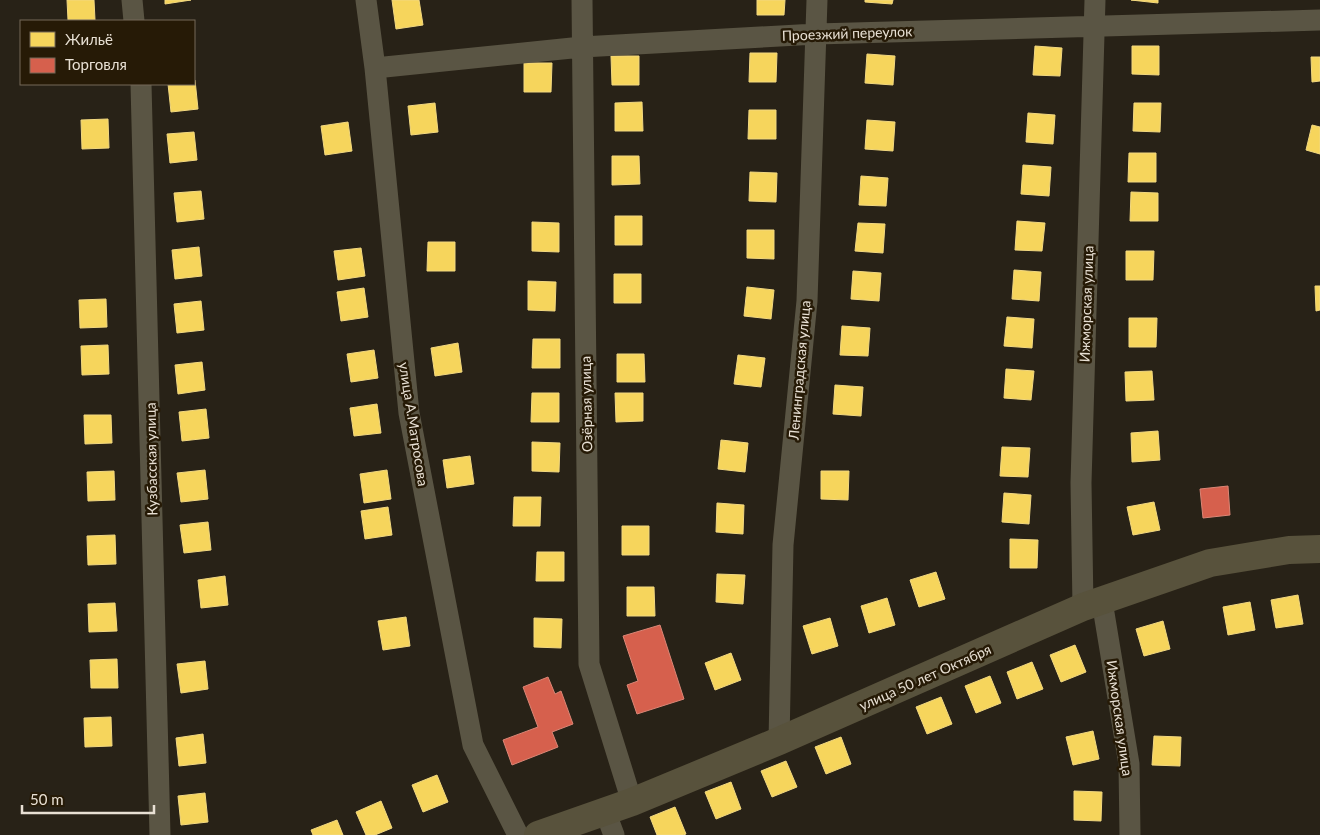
<svg xmlns="http://www.w3.org/2000/svg" width="1320" height="835" font-family="Lato,sans-serif">
	<style>
		.homes { fill: #f6d55c; stroke: #f2d880 }
		.shops { fill: #d6604d; stroke: #db8676 }
		.lines { fill: none; stroke-linecap: round; stroke-linejoin: round }
		.minor { stroke: #5a5544; stroke-width: 21 }
		.secondary { stroke: #58523c; stroke-width: 28 }
		.labels { text-anchor: middle; dominant-baseline: central; stroke-width: 5; stroke-linejoin: round; paint-order: stroke }
		.street-label { font-size: 14px; fill: #e8e0d4; stroke: #261a06 }
	</style>
	<rect width="100%" height="100%" fill="#282217"/>
	<path class="homes" d="M67 0H94L95 20H68Z
		M165 0H191L165 4Z
		M392 0H419L423 25 396 29Z
		M757 0H785L784 15H757Z
		M865 0H893L892 4 865 2Z
		M1131 0H1158V3Z
		M1035 46 1062 48 1060 76 1033 75Z
		M1132 46H1159V75L1132 74Z
		M750 53H777L776 82H749Z
		M867 54 895 56 893 85 865 83Z
		M611 56H639V85H612Z
		M1311 57H1320V81L1312 82Z
		M524 63H552L551 92H524Z
		M194 80H195L198 109 171 112 168 84H194Z
		M642 102 643 131H615V103Z
		M435 103 438 132 411 135 408 106Z
		M1134 103H1161L1160 132 1133 131Z
		M749 110H776V139H748Z
		M1028 113 1055 115 1053 144 1026 142Z
		M108 119 109 148 82 149 81 120Z
		M867 120 895 122 893 151 865 149Z
		M348 122 352 151 325 155 321 126Z
		M1312 125 1320 127V154L1306 150Z
		M194 132 197 160 170 163 167 134Z
		M1129 153H1156V182H1128Z
		M612 156H639L640 184 612 185Z
		M1023 165 1051 167 1049 196 1021 194Z
		M750 172 777 173 776 202 749 201Z
		M861 176 888 178 886 206 859 205Z
		M201 191 204 219 177 222 174 193Z
		M1131 192 1158 193V221H1130Z
		M615 216H642V245H615Z
		M1017 221 1045 223 1042 251 1015 250Z
		M532 222 559 223V252L532 251Z
		M858 223 885 224 883 253 855 251Z
		M747 230H774V259L747 258Z
		M428 242H455V271H427Z
		M199 247 202 276 175 279 172 250Z
		M361 248 365 276 338 280 334 251Z
		M1126 251H1154L1153 280H1126Z
		M1014 270 1041 272 1039 301 1012 299Z
		M853 271 881 273 879 301 851 299Z
		M614 274H641V303H614Z
		M528 281 556 282 555 311 528 310Z
		M1315 286H1320V310L1316 311Z
		M747 287 774 290 771 319 744 316Z
		M364 288 368 317 341 321 337 292Z
		M106 299 107 327 80 328 79 300Z
		M201 301 204 330 177 333 174 304Z
		M1007 317 1034 319 1032 348 1004 346Z
		M1129 318H1157L1156 347H1129Z
		M842 326 870 328 868 356 840 355Z
		M533 339H560V368H532Z
		M458 343 462 372 435 376 431 348Z
		M108 345 109 374 82 375 81 346Z
		M374 350 378 378 351 382 347 354Z
		M617 354H644L645 382H617Z
		M738 355 765 358 761 387 734 384Z
		M202 362 205 390 178 394 175 365Z
		M1006 369 1034 371 1031 400 1004 398Z
		M1152 371 1154 400 1126 401 1125 372Z
		M835 385 863 387 861 416 833 414Z
		M532 393H559V422H531Z
		M615 393H643V421L616 422Z
		M377 404 381 433 354 436 350 408Z
		M206 409 209 438 182 441 179 412Z
		M84 415H111L112 443 85 444Z
		M1158 431 1160 460 1132 462 1131 433Z
		M721 440 748 443 745 472 718 469Z
		M532 442 560 443 559 472 532 471Z
		M1002 447 1030 448 1028 477 1000 476Z
		M470 456 474 484 447 488 443 460Z
		M205 470 208 499 181 502 177 473Z
		M387 470 391 499 364 503 360 474Z
		M114 471 115 500 88 501 87 472Z
		M821 471H849L848 500 821 499Z
		M1004 493 1031 495 1029 524 1002 522Z
		M514 497H541L540 526H513Z
		M1154 502 1160 530 1133 535 1127 507Z
		M717 503 744 505 743 534 716 532Z
		M388 507 392 535 365 539 361 511Z
		M208 522 211 550 184 553 180 525Z
		M622 526H649V555H622Z
		M115 535 116 564 88 565 87 536Z
		M1010 539 1038 540 1037 568H1010Z
		M537 552H564V581H536Z
		M936 572 945 599 919 607 910 580Z
		M717 574 745 575 743 604 716 602Z
		M225 576 228 605 201 608 198 580Z
		M627 587H654L655 616H627Z
		M1298 595 1303 624 1276 628 1271 600Z
		M887 598 895 625 869 633 861 606Z
		M1250 602 1255 630 1228 635 1223 607Z
		M115 603 117 631 89 632 88 604Z
		M406 617 410 646 383 650 378 621Z
		M534 618 562 619 561 648 534 647Z
		M830 618 838 646 812 654 803 626Z
		M1163 621 1170 649 1144 656 1136 629Z
		M1075 645 1086 672 1061 682 1050 655Z
		M731 653 741 680 715 690 705 663Z
		M117 659 118 688H91L90 660Z
		M205 661 208 689 181 693 177 664Z
		M1032 662 1043 689 1017 699 1007 672Z
		M990 676 1001 703 976 713 965 686Z
		M941 697 952 724 927 734 916 707Z
		M111 717 112 746 85 747 84 718Z
		M1093 731 1099 759 1073 765 1066 737Z
		M203 734 206 763 179 766 176 738Z
		M1154 736 1181 737 1180 766 1152 765Z
		M841 737 851 764 826 774 815 747Z
		M786 761 797 787 772 797 761 771Z
		M437 775 448 802 423 812 412 785Z
		M731 782 741 809 716 819 705 792Z
		M1074 791 1102 792 1101 821 1074 820Z
		M205 793 208 822 181 825 178 796Z
		M381 801 392 828 375 835H366L356 812Z
		M675 807 686 834 683 835H657L650 817Z
		M337 820 343 835H313L311 830Z"/>
	<path class="shops" d="M1228 486 1230 515 1203 518 1200 489Z
		M660 625 684 699 637 714 627 685 638 681 623 636Z
		M548 677 555 694 561 691 573 724 552 732 558 747 512 765 503 740 538 727 523 687Z"/>
	<g class="lines">
		<path class="minor" d="M132 0 134 21
			M366 0 375 68 409 413 473 745 518 835
			M582 0 589 664 632 802
			M375 68 582 47 816 34 1320 20
			M141 84 160 835
			M1102 601 1129 764 1130 835
			M1083 607 1081 483 1095 0
			M779 741 783 545 807 301 817 0
			M605 811 614 835"/>
		<path class="secondary" d="M538 835 632 802 779 741 1083 607 1210 563 1289 550 1320 549"/>
	</g>
	<g class="labels">
		<g class="street-label">
			<text transform="translate(847 33) rotate(-2)">Проезжий переулок</text>
			<text transform="translate(1086 304) rotate(-88)">Ижморская улица</text>
			<text transform="translate(799 370) rotate(-85)">Ленинградская улица</text>
			<text transform="translate(586 404) rotate(-91)">Озёрная улица</text>
			<text transform="translate(414 424) rotate(81)">улица А.Матросова</text>
			<text transform="translate(151 459) rotate(-91)">Кузбасская улица</text>
			<text transform="translate(925 677) rotate(-24)">улица 50 лет Октября</text>
			<text transform="translate(1120 718) rotate(82)">Ижморская улица</text>
		</g>
	</g>
	<rect x="20" y="20" width="175" height="65" fill="#261a06" stroke="#746958"/>
	<rect x="30" y="32" width="25" height="15" fill="#f6d55c" stroke="#746958"/>
	<text x="65" y="45" font-size="15" fill="#e8e0d4">Жильё</text>
	<rect x="30" y="58" width="25" height="15" fill="#d6604d" stroke="#746958"/>
	<text x="65" y="70" font-size="15" fill="#e8e0d4">Торговля</text>
	<path d="M22 805v8h132v-8" fill="none" stroke="#e8e0d4" stroke-width="2.5"/>
	<text x="30" y="805" font-size="15" fill="#e8e0d4" stroke="#261a06" stroke-width="4" paint-order="stroke">50 m</text>
</svg>
